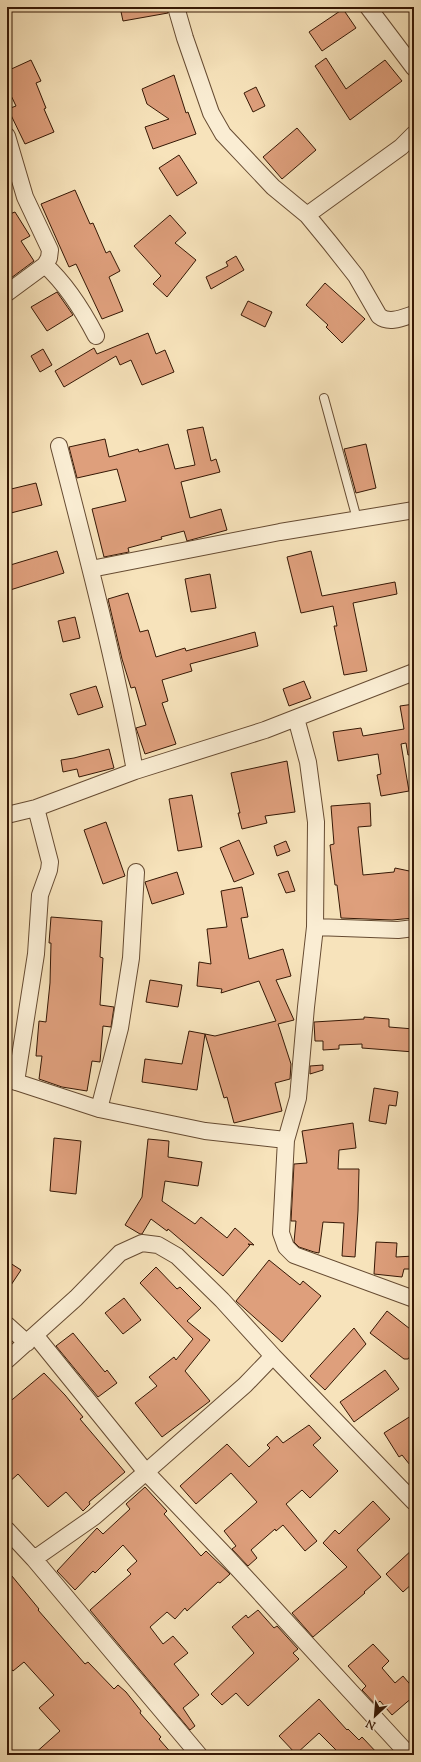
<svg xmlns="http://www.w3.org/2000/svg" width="421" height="1762" font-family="'Sorts Mill Goudy',serif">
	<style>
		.building { fill: #de9f7c; stroke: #361805 }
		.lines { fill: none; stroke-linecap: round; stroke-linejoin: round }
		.service-casing { stroke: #664b32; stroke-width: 10 }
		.minor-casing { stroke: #664b32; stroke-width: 18 }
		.service { stroke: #faedd3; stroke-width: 8 }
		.minor { stroke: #faedd3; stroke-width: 16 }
	</style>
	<rect width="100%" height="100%" fill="#f7e3bb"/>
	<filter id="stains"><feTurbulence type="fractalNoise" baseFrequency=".005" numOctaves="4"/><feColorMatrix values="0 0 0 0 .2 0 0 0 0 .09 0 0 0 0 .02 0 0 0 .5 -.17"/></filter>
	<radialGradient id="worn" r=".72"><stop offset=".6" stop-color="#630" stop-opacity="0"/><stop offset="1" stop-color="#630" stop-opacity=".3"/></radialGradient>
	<path class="building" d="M120 7H167L168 13 123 21Z
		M343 9 356 28 322 51 309 32Z
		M326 58 346 89 385 60 402 81 350 120 315 66Z
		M31 60 41 81 36 83 46 108 44 109 54 132 25 144 8 109 16 106 7 87V71Z
		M174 75 186 113 188 112 196 134 153 149 145 127 169 119 147 104 142 89Z
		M256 87 265 106 253 112 244 93Z
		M297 128 316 150 282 179 263 157Z
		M179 155 197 183 177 196 159 168Z
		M75 190 90 224 93 223 106 253 110 251 120 271 109 277 123 311 102 319 76 264 69 267 41 204Z
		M15 212 30 236 21 241 34 261 7 281V215Z
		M170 215 186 233 175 243 196 260 167 297 153 284 161 276 134 246Z
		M236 256 244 270 211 289 206 277 228 266 226 262Z
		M325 283 365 319 342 343 326 327 328 325 306 305Z
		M57 292 73 315 47 331 31 307Z
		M248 301 272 312 265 327 241 315Z
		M148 333 156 354 165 350 174 372 142 385 131 360 120 365 116 356 64 387 55 371 94 348 97 354Z
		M43 349 52 365 40 372 31 356Z
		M203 427 211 461 216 459 220 472 181 482 190 518 221 509 227 530 187 541 184 531 161 537 162 539 128 548 129 552 104 557 92 509 126 501 117 469 77 478 69 447 105 439 109 457 138 449 139 452 168 444 175 469 195 465 187 430Z
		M366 444 376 488 356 493 344 449Z
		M36 483 42 505 7 514V490Z
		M57 551 64 573 7 591V566Z
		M311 551 322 596 395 582 397 594 353 603 367 671 344 675 334 626H337L333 606 301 613 287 557Z
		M210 574 216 608 191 612 185 579Z
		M128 593 140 632 148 630 156 657 185 648 186 651 255 632 258 646 190 664 192 671 162 680 168 701 162 703 176 744 145 754 136 728 146 725 135 687 131 688 122 659 108 599Z
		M75 617 80 638 63 642 58 621Z
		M304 681 311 698 289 706 283 689Z
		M96 686 103 707 78 715 70 694Z
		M414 704V754L408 755 406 743 401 744 409 791 381 796 377 775 381 774 378 754 338 761 333 732 361 728 363 736 404 729 400 706Z
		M109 749 114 768 79 777 77 769 63 772 61 760 74 758Z
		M287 761 295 812 265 816 267 823 242 829 238 813H240L231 773Z
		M192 795 202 847 178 851 169 799Z
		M370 803 371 826 358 827 363 875 394 872 395 868 414 872V918L392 920 341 918 337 885H335L330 845 334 844 331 806Z
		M106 822 125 876 103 884 84 830Z
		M239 840 254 874 234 882 220 848Z
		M286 841 290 851 277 856 274 846Z
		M288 871 295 891 286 893 278 874Z
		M177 872 184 894 152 904 145 882Z
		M242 887 248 917 241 918 249 959 283 949 291 976 276 980 294 1020 278 1024 291 1064 290 1079 275 1083 282 1111 234 1123 227 1097 224 1098 205 1034 215 1036 276 1021 259 981 221 993 222 989 197 986 199 962 211 964 207 929 227 927 221 891Z
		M51 917 102 921 100 957 103 958 100 1005 114 1007 111 1027 103 1026 100 1062 92 1061 87 1091 62 1087 39 1079 42 1056H36L39 1021 46 1022 50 983 51 943H49Z
		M150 980 182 985 178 1007 146 1002Z
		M364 1017 389 1019V1027L414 1029V1052L362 1048V1044L339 1045V1049L323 1050V1041H315L314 1022 364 1019Z
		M189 1031 205 1034 197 1090 142 1082 145 1059 182 1064Z
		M323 1065V1070L310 1074V1066Z
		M374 1088 398 1092 396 1106 389 1105 386 1124 369 1121Z
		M353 1123 356 1148 339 1150 338 1169H359L358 1211 355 1257 342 1256 344 1223 323 1222 319 1253 314 1252 299 1247 294 1242 296 1221H291L294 1164 307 1163 302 1131Z
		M54 1138 81 1141 76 1194 50 1191Z
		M148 1139 169 1141 168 1157 202 1162 198 1186 165 1181 162 1201 195 1224 201 1217 227 1238 235 1228 254 1245 248 1244 250 1245 223 1276 168 1229 167 1231 151 1219 142 1234H140L125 1225 142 1197Z
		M376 1242 397 1243 396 1257 414 1256V1269H404L402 1277 374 1274Z
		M269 1260 300 1285 303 1281 321 1296 282 1342 236 1301Z
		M7 1261 21 1270 7 1291Z
		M156 1267 177 1289 180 1287 201 1308 187 1321 210 1340 185 1371 210 1401 162 1437 135 1403 157 1386 149 1377 174 1357 176 1360 193 1339 140 1283Z
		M124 1298 141 1320 123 1334 105 1313Z
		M387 1311 414 1332V1351L408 1359H404L370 1333Z
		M354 1328 366 1344 325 1390 310 1376Z
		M73 1333 105 1372 107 1370 117 1383 98 1397 56 1346Z
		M385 1370 399 1389 354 1422 340 1402Z
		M44 1373 65 1395 83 1417 80 1419 125 1472 89 1502 90 1504 83 1511 66 1492 48 1507 18 1474 7 1484V1404Z
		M414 1414V1470L402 1455 399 1457 384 1433Z
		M309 1425 321 1438 313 1445 338 1471 310 1498 302 1490 286 1504 317 1541 305 1551 283 1525 276 1531 275 1529 251 1550 257 1558 248 1566 232 1549 236 1546 224 1531 257 1502 231 1473 196 1504 180 1486 227 1444 249 1467 270 1448 267 1445 277 1436 283 1443Z
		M145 1487 167 1511 164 1514 201 1556 206 1551 230 1574 220 1583 218 1582 187 1611 185 1608 175 1619 167 1612 150 1627 163 1644 173 1636 188 1653 174 1664 199 1695 183 1708 195 1726 190 1730 90 1610 131 1574 127 1570 137 1561 123 1545 95 1573 93 1571 75 1590 57 1571 97 1528 103 1534 130 1509 126 1504Z
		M373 1501 390 1519 357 1550 381 1577 364 1592 365 1593 313 1637 292 1613 347 1567 323 1543 335 1530 339 1534Z
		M414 1548V1582L403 1592 386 1574Z
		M7 1570 39 1609 38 1610 85 1664 88 1662 114 1689 118 1685 126 1692 141 1711 140 1713 161 1737 159 1739 173 1755H33L60 1731 39 1708 54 1695 24 1662 13 1671 7 1664Z
		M258 1610 274 1628 277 1626 298 1649 293 1653 299 1659 248 1706 236 1693 222 1705 211 1694 254 1653 232 1627 246 1615 248 1618Z
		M373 1644 389 1661 382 1668 395 1683 403 1676 414 1689V1696L392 1715 380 1701 376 1705 362 1690 366 1686 348 1666Z
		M319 1699 347 1730 348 1729 359 1740 362 1737 379 1755H341L319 1733 296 1754 279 1736Z"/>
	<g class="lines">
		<defs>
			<path id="service" d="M324 398 357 519"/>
			<path id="minor" d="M176 7 185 38 211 113 223 134 273 187 307 215 330 243 356 276 379 316C389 324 402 318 414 314
				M368 7 414 68
				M7 136 25 197 50 250 49 258 45 265 7 293
				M307 215 401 147 414 134
				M45 265C67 285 82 309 96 336
				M59 446C87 554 115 661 135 771
				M91 569 280 532 414 510
				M296 718 308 762 316 822 315 927 306 1007 298 1098 286 1140 281 1233 286 1247 294 1255 414 1299
				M7 815 36 808 135 771 265 730 414 672
				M315 927 398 930 414 928
				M7 1079 99 1109 205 1131 286 1140
				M16 1082 36 954 40 895 49 870 50 862 36 808
				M99 1109 120 1028 131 958 136 872
				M7 1325 27 1343
				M35 1335 146 1472 227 1557 409 1755
				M7 1360 76 1298 120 1253 142 1243 158 1245 177 1256 222 1300 273 1356
				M7 1530 34 1559 199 1755
				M34 1559 94 1517 146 1472 245 1385 273 1356 414 1502"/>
		</defs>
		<use href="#service" class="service-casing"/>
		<use href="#minor" class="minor-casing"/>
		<use href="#service" class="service"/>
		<use href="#minor" class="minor"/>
	</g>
	<rect width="421" height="1762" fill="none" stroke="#f7e3bb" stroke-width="24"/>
	<rect x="8" y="8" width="405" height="1746" fill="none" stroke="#361805" stroke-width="2"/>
	<rect x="12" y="12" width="397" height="1738" fill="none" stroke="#361805"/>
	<g transform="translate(375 1716) rotate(206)" stroke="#faedd3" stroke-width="3" paint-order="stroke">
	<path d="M0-3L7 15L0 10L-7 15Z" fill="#361805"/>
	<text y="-6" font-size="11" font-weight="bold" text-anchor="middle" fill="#361805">N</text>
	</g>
	<rect width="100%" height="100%" filter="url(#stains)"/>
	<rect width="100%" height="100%" fill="url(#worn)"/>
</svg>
